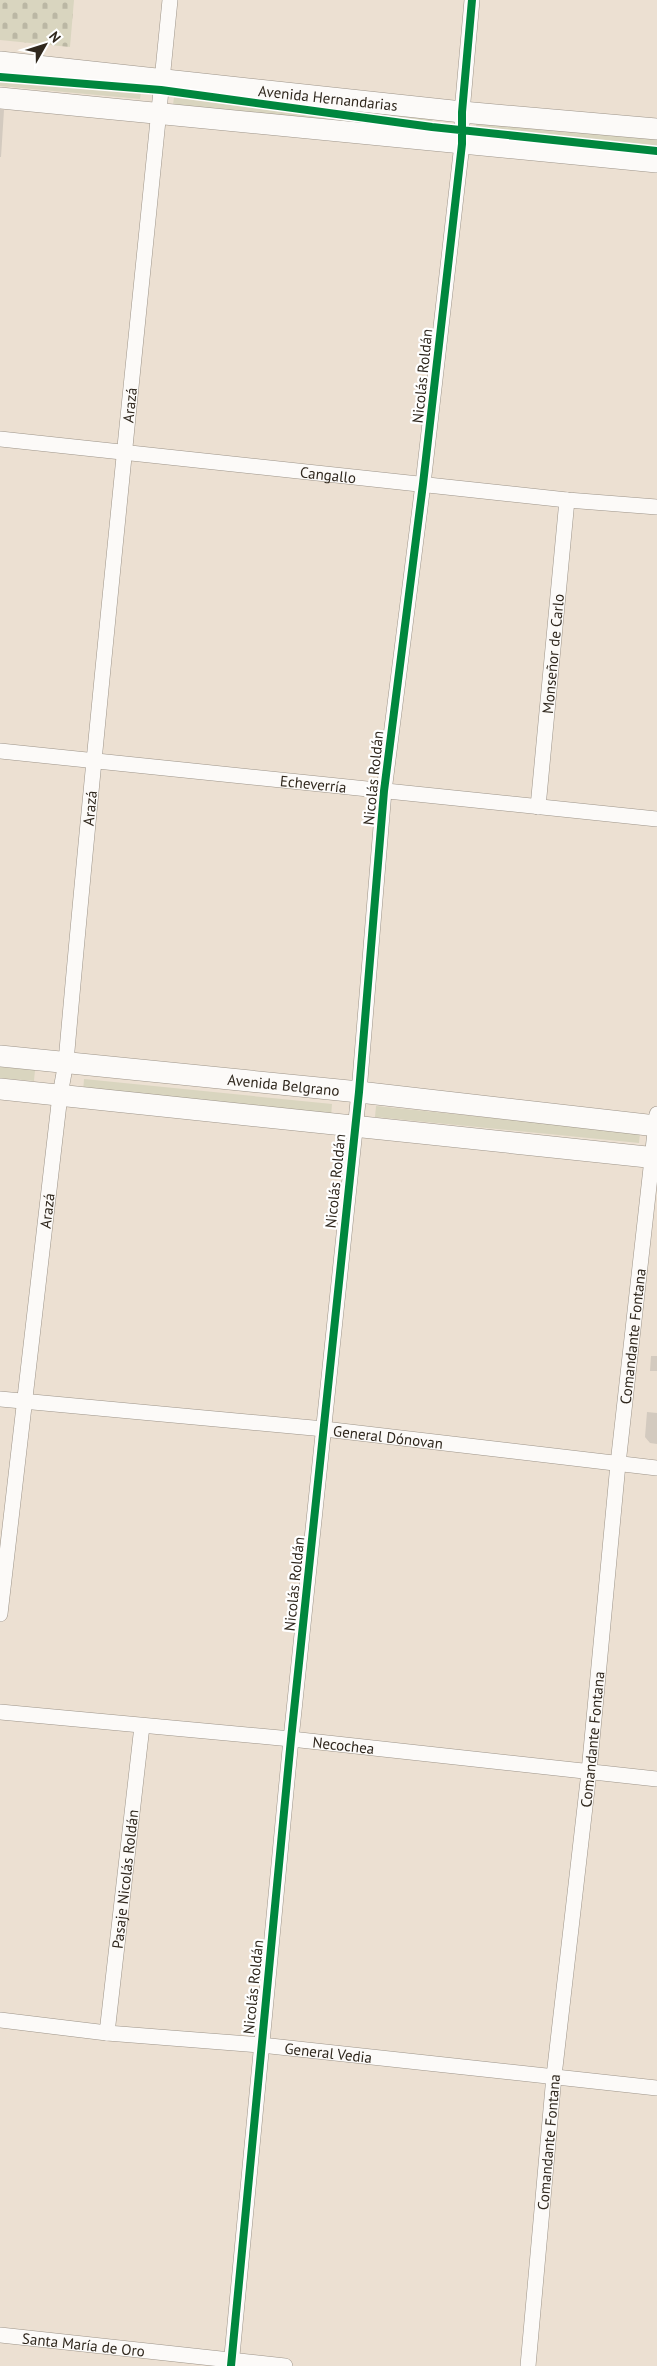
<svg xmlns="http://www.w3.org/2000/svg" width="657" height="2366" font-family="'PT Sans',sans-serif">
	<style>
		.green { fill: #d9d5bf }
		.cemetery { fill: url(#cemetery-stones) }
		.building { fill: #d3cabf }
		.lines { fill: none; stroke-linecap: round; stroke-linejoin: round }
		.minor-casing { stroke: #9d9489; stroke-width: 16 }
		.secondary-casing { stroke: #9d9489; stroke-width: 22 }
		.minor { stroke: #fcfaf8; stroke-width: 15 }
		.secondary { stroke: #fcfaf8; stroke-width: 21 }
		.cycleway-casing { stroke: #fff; stroke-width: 11 }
		.cycleway { stroke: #00873e; stroke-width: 8 }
		.labels { text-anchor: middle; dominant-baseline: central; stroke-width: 4.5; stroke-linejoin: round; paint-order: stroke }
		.street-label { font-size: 15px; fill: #2f271d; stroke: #fff }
	</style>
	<defs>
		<pattern id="cemetery-stones" width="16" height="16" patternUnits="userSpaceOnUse" patternTransform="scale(1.25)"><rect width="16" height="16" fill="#d9d5bf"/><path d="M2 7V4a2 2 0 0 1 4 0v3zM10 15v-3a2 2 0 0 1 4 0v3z" fill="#bbb7a4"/></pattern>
	</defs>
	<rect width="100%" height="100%" fill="#ece0d2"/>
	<path class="green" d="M0 70 142 84 140 99 0 86Z
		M175 89 433 117 431 133 173 105Z
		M477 119 657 138V154L475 134Z
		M0 1067 35 1070 34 1081 0 1078Z
		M84 1079 332 1104 331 1117 83 1092Z
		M376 1106 640 1133 639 1143 375 1117Z"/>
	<path class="cemetery" d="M0 0H74L70 47 0 40Z"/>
	<path class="building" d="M0 109 4 110 1 157H0Z
		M651 1356H657V1371H650Z
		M647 1412 657 1413V1444L650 1443 645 1437Z"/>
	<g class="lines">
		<defs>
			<g id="minor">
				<path id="s1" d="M0 439 567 500 657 507"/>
				<path id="s2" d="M0 751 657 819"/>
				<path id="s3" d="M538 807 567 500"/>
				<path id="s4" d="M0 1399 324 1429 657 1468"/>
				<path id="s5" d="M0 1614 60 1095 66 1062C97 708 135 354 170 0"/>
				<path id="s6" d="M0 1712 291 1739 657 1779"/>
				<path id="s7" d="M0 2020 107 2033 261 2045 657 2088"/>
				<path id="s8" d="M107 2033 142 1726"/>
				<path id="s9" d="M0 2335 285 2366"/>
				<path d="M231 2366 291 1739 359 1092 384 791 423 484 462 144V112L472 0"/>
				<path id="s10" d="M528 2366 554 2076 589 1772 618 1464 657 1114"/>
			</g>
			<g id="secondary">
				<path id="s11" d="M0 62 462 112 657 129"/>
				<path d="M0 98 657 162"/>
				<path id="s12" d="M0 1056 359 1092 657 1126"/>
				<path d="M0 1089 657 1158"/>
			</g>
		</defs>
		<use href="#minor" class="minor-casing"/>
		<use href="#secondary" class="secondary-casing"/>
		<use href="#minor" class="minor"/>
		<use href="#secondary" class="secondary"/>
		<defs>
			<path id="cycleway" d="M0 77 161 90 432 127 657 151
				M231 2366 291 1739 359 1092 384 791 423 484 462 144V112L472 0"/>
		</defs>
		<use href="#cycleway" class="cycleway-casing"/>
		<use href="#cycleway" class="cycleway"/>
	</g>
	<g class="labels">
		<g class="street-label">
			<text stroke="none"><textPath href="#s11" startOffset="330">Avenida Hernandarias</textPath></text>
			<text transform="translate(422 376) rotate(-84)">Nicolás Roldán</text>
			<text stroke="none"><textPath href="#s5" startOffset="1216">Arazá</textPath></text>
			<text stroke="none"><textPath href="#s1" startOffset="330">Cangallo</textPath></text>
			<text stroke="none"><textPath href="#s3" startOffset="154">Monseñor de Carlo</textPath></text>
			<text transform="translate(373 778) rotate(-84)">Nicolás Roldán</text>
			<text stroke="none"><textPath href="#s2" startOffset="315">Echeverría</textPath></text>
			<text stroke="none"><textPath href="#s5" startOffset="811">Arazá</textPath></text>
			<text stroke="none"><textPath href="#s12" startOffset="285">Avenida Belgrano</textPath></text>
			<text transform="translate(335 1181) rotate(-84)">Nicolás Roldán</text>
			<text stroke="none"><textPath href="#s5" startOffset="406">Arazá</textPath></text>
			<text stroke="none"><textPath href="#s10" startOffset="1035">Comandante Fontana</textPath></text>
			<text stroke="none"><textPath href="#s4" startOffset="390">General Dónovan</textPath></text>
			<text transform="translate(294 1584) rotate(-84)">Nicolás Roldán</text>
			<text stroke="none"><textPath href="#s10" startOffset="630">Comandante Fontana</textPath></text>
			<text stroke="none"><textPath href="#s6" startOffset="345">Necochea</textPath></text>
			<text stroke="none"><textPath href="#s8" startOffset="155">Pasaje Nicolás Roldán</textPath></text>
			<text transform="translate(253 1987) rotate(-84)">Nicolás Roldán</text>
			<text stroke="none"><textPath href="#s7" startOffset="330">General Vedia</textPath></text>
			<text stroke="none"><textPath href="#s10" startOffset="225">Comandante Fontana</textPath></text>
			<text stroke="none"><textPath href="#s9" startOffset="84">Santa María de Oro</textPath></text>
		</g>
	</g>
	<g transform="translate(45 45) rotate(51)" stroke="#ffffff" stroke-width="4" paint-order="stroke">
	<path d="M0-4L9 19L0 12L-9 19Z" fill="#2f271d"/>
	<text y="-8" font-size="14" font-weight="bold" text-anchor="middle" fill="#2f271d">N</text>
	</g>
</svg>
